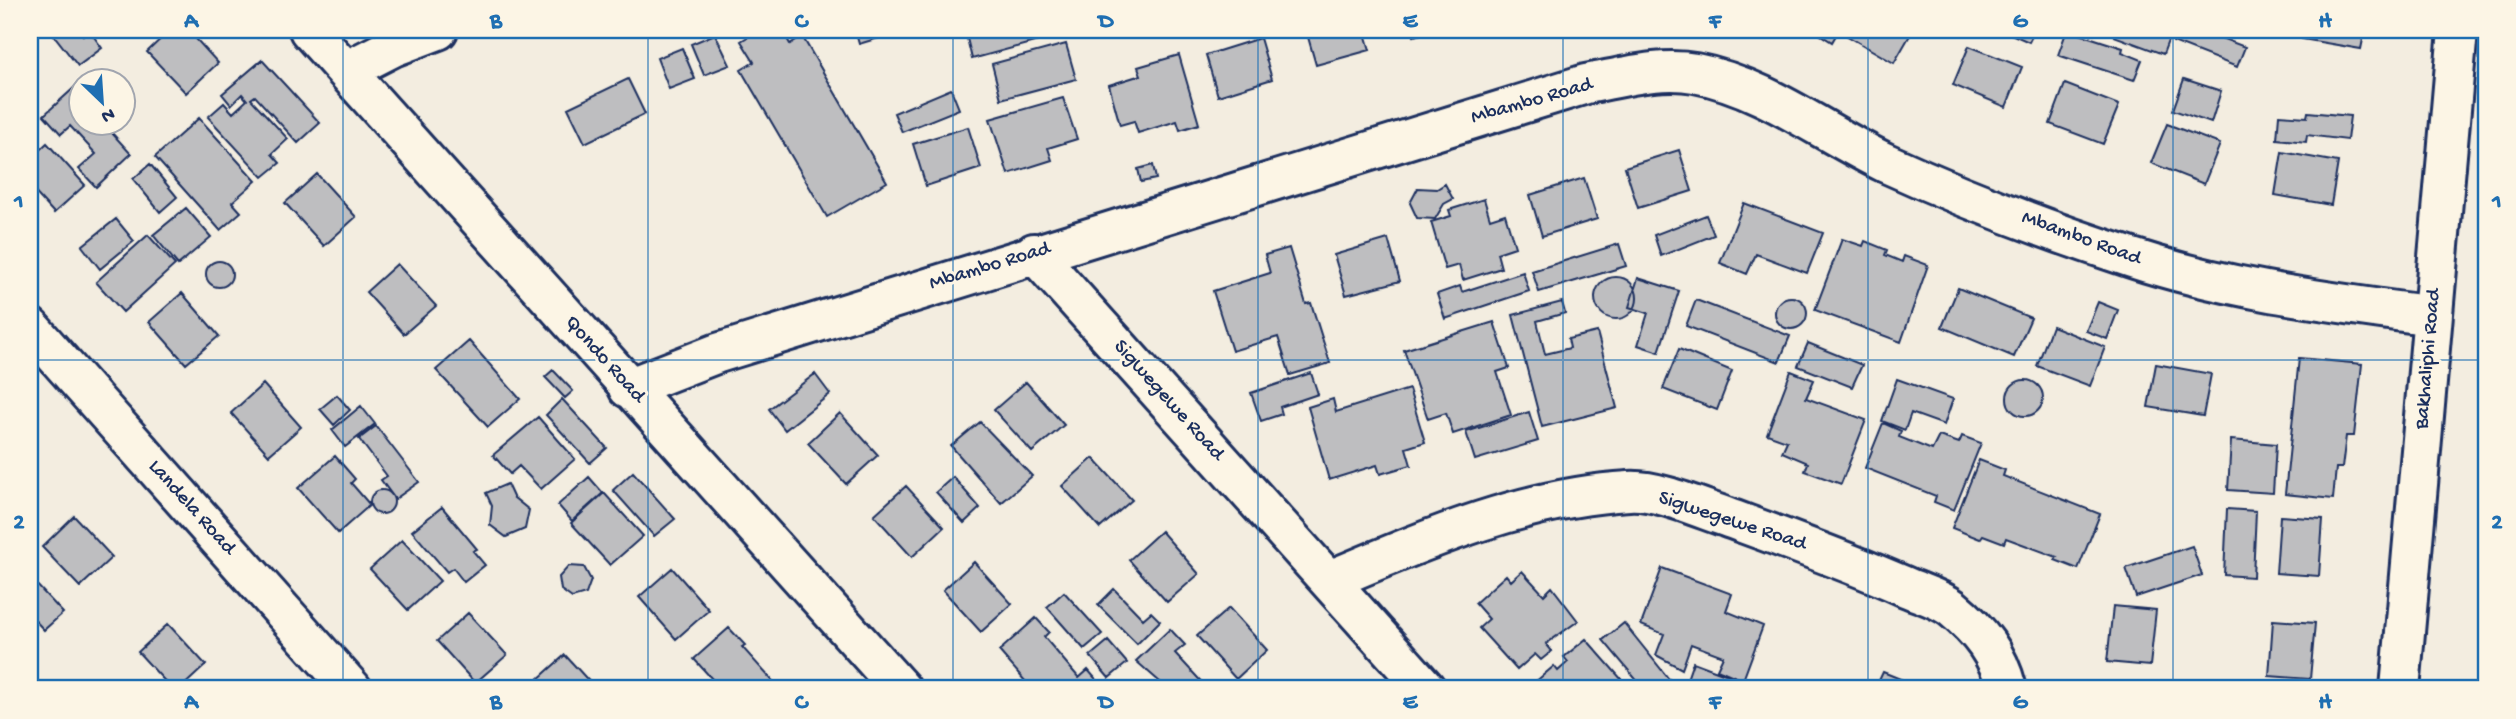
<svg xmlns="http://www.w3.org/2000/svg" width="2516" height="719" font-family="'Gochi Hand',sans-serif">
	<style>
		.building { fill: #bebec0; stroke: #1b2f5e; stroke-width: 2 }
		.lines { fill: none; stroke-linecap: round; stroke-linejoin: round }
		.minor-casing { stroke: #1b2f5e; stroke-width: 44 }
		.minor { stroke: #fcf5e5; stroke-width: 38 }
		.grid { fill: none; stroke: #1f6fb2; stroke-width: 2; stroke-opacity: 0.55 }
		.labels { text-anchor: middle; dominant-baseline: central; stroke-width: 6; stroke-linejoin: round; paint-order: stroke }
		.street-label { font-size: 21px; fill: #1b2f5e; stroke: #fcf5e5 }
		.neatline { fill: none; stroke: #1f6fb2; stroke-width: 2.5 }
		.grid-label { font-size: 23px; text-anchor: middle; font-weight: bold; fill: #1f6fb2 }
	</style>
	<rect width="100%" height="100%" fill="#f3ede0"/>
	<filter id="ink" filterUnits="userSpaceOnUse"><feTurbulence type="fractalNoise" baseFrequency=".0143" numOctaves="2"/><feDisplacementMap in="SourceGraphic" scale="14" xChannelSelector="R" yChannelSelector="G"/><feConvolveMatrix kernelMatrix="1 2 1 2 8 2 1 2 1" color-interpolation-filters="sRGB"/></filter>
	<g filter="url(#ink)">
		<path class="building" d="M50 30H79L83 35 89 30 102 48 78 66Z
			M170 30H188L218 63 186 93 147 52Z
			M759 30H782L790 44 802 36 887 182 827 217 741 70 754 62 741 41Z
			M855 30H890L881 32 882 37 859 44Z
			M933 30H956L935 36Z
			M965 30H1058L1060 35 972 59Z
			M1306 30H1364L1370 50 1316 65Z
			M1412 30H1435L1414 36Z
			M1813 30H1839L1832 42Z
			M1847 30H1913L1894 63 1844 34Z
			M2002 30H2035L2029 42Z
			M2067 30 2123 48 2122 52 2142 60 2134 80 2058 55Z
			M2116 30H2172L2163 54 2114 36Z
			M2177 30H2200L2245 47 2237 67 2173 42Z
			M2303 30H2365L2361 49 2302 39Z
			M715 34 730 65 704 75 691 44Z
			M1260 38 1272 79 1218 96 1206 55Z
			M1066 44 1076 79 1001 99 992 64Z
			M1969 46 2022 67 2006 107 1953 85Z
			M682 48 695 79 669 89 657 58Z
			M1179 55 1199 124 1180 130 1177 121 1138 133 1134 121 1120 125 1109 85 1141 75 1138 67Z
			M262 60 320 123 298 143 255 96 251 99 288 139 272 154 280 163 263 177 208 117 224 103 233 113 247 100 242 94 231 105 222 94Z
			M628 79 645 114 585 143 568 108Z
			M2184 79 2221 91 2211 123 2173 110Z
			M2065 84 2119 105 2103 144 2050 124Z
			M75 87 80 92V122H102L131 154 96 187 79 169 96 154 70 126 61 134 44 115Z
			M951 89 959 109 902 132 894 113Z
			M1063 98 1077 139 1048 148 1052 160 1008 174 990 119Z
			M2308 112 2350 116 2347 140 2307 135 2306 142 2277 139 2279 115 2307 117Z
			M199 118 256 181 232 202 241 212 220 230 155 157Z
			M2167 124 2220 144 2204 184 2151 163Z
			M968 127 981 168 926 186 913 144Z
			M47 143 85 185 54 213 30 187V159Z
			M1679 150 1692 191 1638 208 1625 167Z
			M2282 152 2338 162 2331 205 2275 195Z
			M150 164 177 197 160 212 133 179Z
			M1153 165 1156 179 1141 182 1138 169Z
			M317 174 356 217 324 246 285 203Z
			M1584 178 1597 219 1542 236 1530 195Z
			M1445 184 1453 199 1444 204 1435 219 1417 218 1410 203 1418 188 1437 189Z
			M1484 199 1490 219 1505 214 1515 247 1497 253 1501 268 1463 280 1459 265 1445 269 1431 222 1451 216 1449 210Z
			M1744 203 1823 233 1807 273 1756 254 1747 274 1720 263Z
			M186 208 211 237 178 265 153 235Z
			M1706 215 1714 235 1661 256 1654 235Z
			M116 219 134 241 100 269 82 246Z
			M148 235 175 265 123 312 96 282Z
			M1388 239 1400 281 1346 295 1334 255Z
			M1842 239 1863 246 1865 241 1887 250 1885 255 1902 262 1904 256 1928 265 1901 342 1815 310Z
			M1619 244 1626 266 1539 292 1532 271Z
			M1289 248 1306 304 1311 303 1330 363 1290 375 1278 337 1232 351 1213 291 1270 273 1265 255Z
			M206 274a13 13 0 1 1 26 0a13 13 0 1 1-26 0Z
			M397 264 436 306 404 334 366 292Z
			M1523 272 1529 291 1445 319 1437 294 1460 286 1462 292Z
			M1595 298a21 21 0 1 1 42 0a21 21 0 1 1-42 0Z
			M1638 278 1679 291 1659 352 1638 345 1648 313 1629 307Z
			M1958 288 2031 318 2014 357 1942 327Z
			M182 293 219 336 186 364 149 322Z
			M1775 313a16 16 0 1 1 32 0a16 16 0 1 1-32 0Z
			M1696 300 1790 336 1779 362 1686 326Z
			M1562 302 1565 313 1537 321 1545 354 1570 348 1568 339 1597 332 1617 408 1542 427 1513 315Z
			M2098 302 2118 310 2107 339 2086 331Z
			M1494 322 1509 368 1497 372 1511 415 1453 434 1446 413 1428 419 1404 350Z
			M2052 326 2105 347 2090 386 2037 366Z
			M469 341 520 399 488 427 436 370Z
			M1808 343 1862 365 1852 387 1798 366Z
			M1679 349 1732 371 1717 410 1663 389Z
			M2299 358 2362 364 2354 436H2346L2342 468H2336L2333 499 2285 494Z
			M2156 364 2211 374 2203 416 2148 407Z
			M553 370 573 391 565 398 545 377Z
			M1791 371 1814 380 1806 398 1866 420 1841 484 1805 471 1808 463 1782 452 1787 441 1767 434Z
			M1311 373 1318 394 1280 407 1282 414 1261 421 1251 393Z
			M815 374 830 394 785 430 769 409Z
			M1897 379 1953 399 1944 425 1911 413 1905 430 1882 421Z
			M2007 398a18 18 0 1 1 36 0a18 18 0 1 1-36 0Z
			M1026 382 1064 425 1032 452 994 410Z
			M263 384 301 427 269 455 231 413Z
			M1409 389 1425 442 1406 448 1411 465 1380 474 1377 465 1329 480 1308 407 1333 399 1336 412Z
			M337 395 350 410 334 425 320 409Z
			M562 399 607 448 590 463 546 415Z
			M361 406 375 424 345 447 332 430Z
			M1529 412 1538 441 1475 460 1466 432Z
			M840 413 878 455 846 484 808 443Z
			M538 417 575 459 541 489 519 466 510 474 493 455Z
			M980 422 1032 476 1001 503 951 446Z
			M1883 423 1901 431 1899 437 1932 450 1939 436 1959 443 1962 436 1981 443 1954 510 1934 502 1936 496 1865 468Z
			M376 426 419 482 395 499 381 480 387 476 359 439Z
			M2231 440 2276 444 2273 493 2228 490Z
			M335 456 355 479 351 483 370 505 338 533 298 488Z
			M1093 458 1132 500 1100 528 1062 486Z
			M1979 460 2005 470 2003 476 2100 514 2078 569 2055 560 2057 557 2006 538 2004 543 1983 535 1980 539 1952 528Z
			M633 472 675 519 654 536 613 490Z
			M589 477 603 493 572 521 558 505Z
			M953 477 980 508 964 523 936 492Z
			M507 484 513 497 529 510 525 529 506 537 490 525 492 506 486 493Z
			M906 486 944 527 912 557 874 515Z
			M370 502a12 12 0 1 1 24 0a12 12 0 1 1-24 0Z
			M604 493 643 536 610 565 571 523Z
			M442 507 477 549 473 551 485 565 464 582 453 568 447 572 412 531Z
			M2227 509 2256 511 2253 577 2224 575Z
			M74 516 112 557 80 587 42 547Z
			M2280 516 2323 519 2319 576 2276 573Z
			M1161 531 1199 574 1167 602 1129 560Z
			M402 540 440 581 408 610 370 569Z
			M2192 546 2202 575 2136 597 2126 568Z
			M974 562 1012 604 981 632 943 590Z
			M569 566 584 567 591 580 586 594 572 598 561 590 559 577Z
			M672 568 709 610 676 639 639 597Z
			M1662 568 1732 594 1726 611 1763 626 1743 680 1717 669 1723 656 1691 644 1682 669 1656 655 1664 634 1641 625Z
			M1522 571 1544 595 1552 587 1578 621 1546 644 1552 651 1541 660 1535 654 1517 670 1479 628 1489 619 1475 603 1506 575 1511 581Z
			M34 582 63 613 44 630 30 615V586Z
			M1114 589 1143 619 1151 612 1160 621 1137 644 1098 605Z
			M1064 592 1102 634 1084 649 1047 607Z
			M2113 606 2156 610 2150 666 2107 662Z
			M1229 608 1267 650 1236 679 1197 636Z
			M468 613 507 655 475 683 437 641Z
			M1036 618 1049 632 1044 637 1079 678 1088 670 1102 686 1098 689H1032L999 651Z
			M2273 620 2315 623 2310 679 2269 676Z
			M1624 623 1676 688 1674 689H1644L1603 640Z
			M168 624 206 665 180 689H172L138 652Z
			M729 628 745 645 742 647 780 689H721L694 659Z
			M1170 629 1185 645 1175 653 1208 689H1168L1136 661Z
			M1586 639 1630 689H1540L1534 683 1554 666 1558 671 1568 662 1564 657Z
			M1108 641 1127 663 1109 678 1090 656Z
			M565 655 596 689H527Z
			M1693 662 1744 681 1741 689H1694L1685 685Z
			M1883 672 1925 689H1875Z"/>
		<g class="lines">
			<defs>
				<path id="minor" d="M309 30 901 689
					M346 71 393 47 438 30
					M1034 253 1426 689
					M30 327 352 689
					M628 388 718 353 1586 84C1620 78 1660 66 1695 73 1765 86 1823 133 1886 163 1965 199 2049 231 2132 258 2229 290 2332 302 2432 316
					M1330 580C1425 540 1524 497 1629 491 1656 489 1699 508 1726 517 1786 539 1845 560 1904 586 1919 593 1939 598 1952 608 1980 631 1998 654 2007 689
					M2400 689 2458 30"/>
			</defs>
			<use href="#minor" class="minor-casing"/>
			<use href="#minor" class="minor"/>
		</g>
	</g>
	<path class="grid" d="M343 30V689M648 30V689M953 30V689M1258 30V689M1563 30V689M1868 30V689M2173 30V689M30 360H2486"/>
	<g class="labels">
		<g class="street-label">
			<text transform="translate(1532 102) rotate(-16)">Mbambo Road</text>
			<text transform="translate(2081 239) rotate(20)">Mbambo Road</text>
			<text transform="translate(990 267) rotate(-17)">Mbambo Road</text>
			<text transform="translate(2429 359) rotate(-85)">Bakhaliphi Road</text>
			<text transform="translate(604 360) rotate(48)">Qondo Road</text>
			<text transform="translate(1168 401) rotate(48)">Sigwegewe Road</text>
			<text transform="translate(191 508) rotate(48)">Landela Road</text>
			<text transform="translate(1732 522) rotate(18)">Sigwegewe Road</text>
		</g>
	</g>
	<rect width="2516" height="719" fill="none" stroke="#fcf5e5" stroke-width="77"/>
	<g transform="translate(102 102) rotate(155)"><circle r="33" fill="#fcf5e5" stroke="#a2a6af" stroke-width="2"/>
	<path d="M0-5L12 26L0 18L-12 26Z" fill="#1f6fb2"/>
	<text y="-10" font-size="19" font-weight="bold" text-anchor="middle" fill="#1b2f5e">N</text>
	</g>
	<rect x="38" y="38" width="2440" height="642" class="neatline"/>
	<g class="grid-label">
		<text x="191" y="27">A</text>
		<text x="496" y="27">B</text>
		<text x="801" y="27">C</text>
		<text x="1106" y="27">D</text>
		<text x="1410" y="27">E</text>
		<text x="1715" y="27">F</text>
		<text x="2020" y="27">G</text>
		<text x="2325" y="27">H</text>
		<text x="19" y="207">1</text>
		<text x="2497" y="207">1</text>
		<text x="19" y="528">2</text>
		<text x="2497" y="528">2</text>
		<text x="191" y="708">A</text>
		<text x="496" y="708">B</text>
		<text x="801" y="708">C</text>
		<text x="1106" y="708">D</text>
		<text x="1410" y="708">E</text>
		<text x="1715" y="708">F</text>
		<text x="2020" y="708">G</text>
		<text x="2325" y="708">H</text>
	</g>
</svg>
